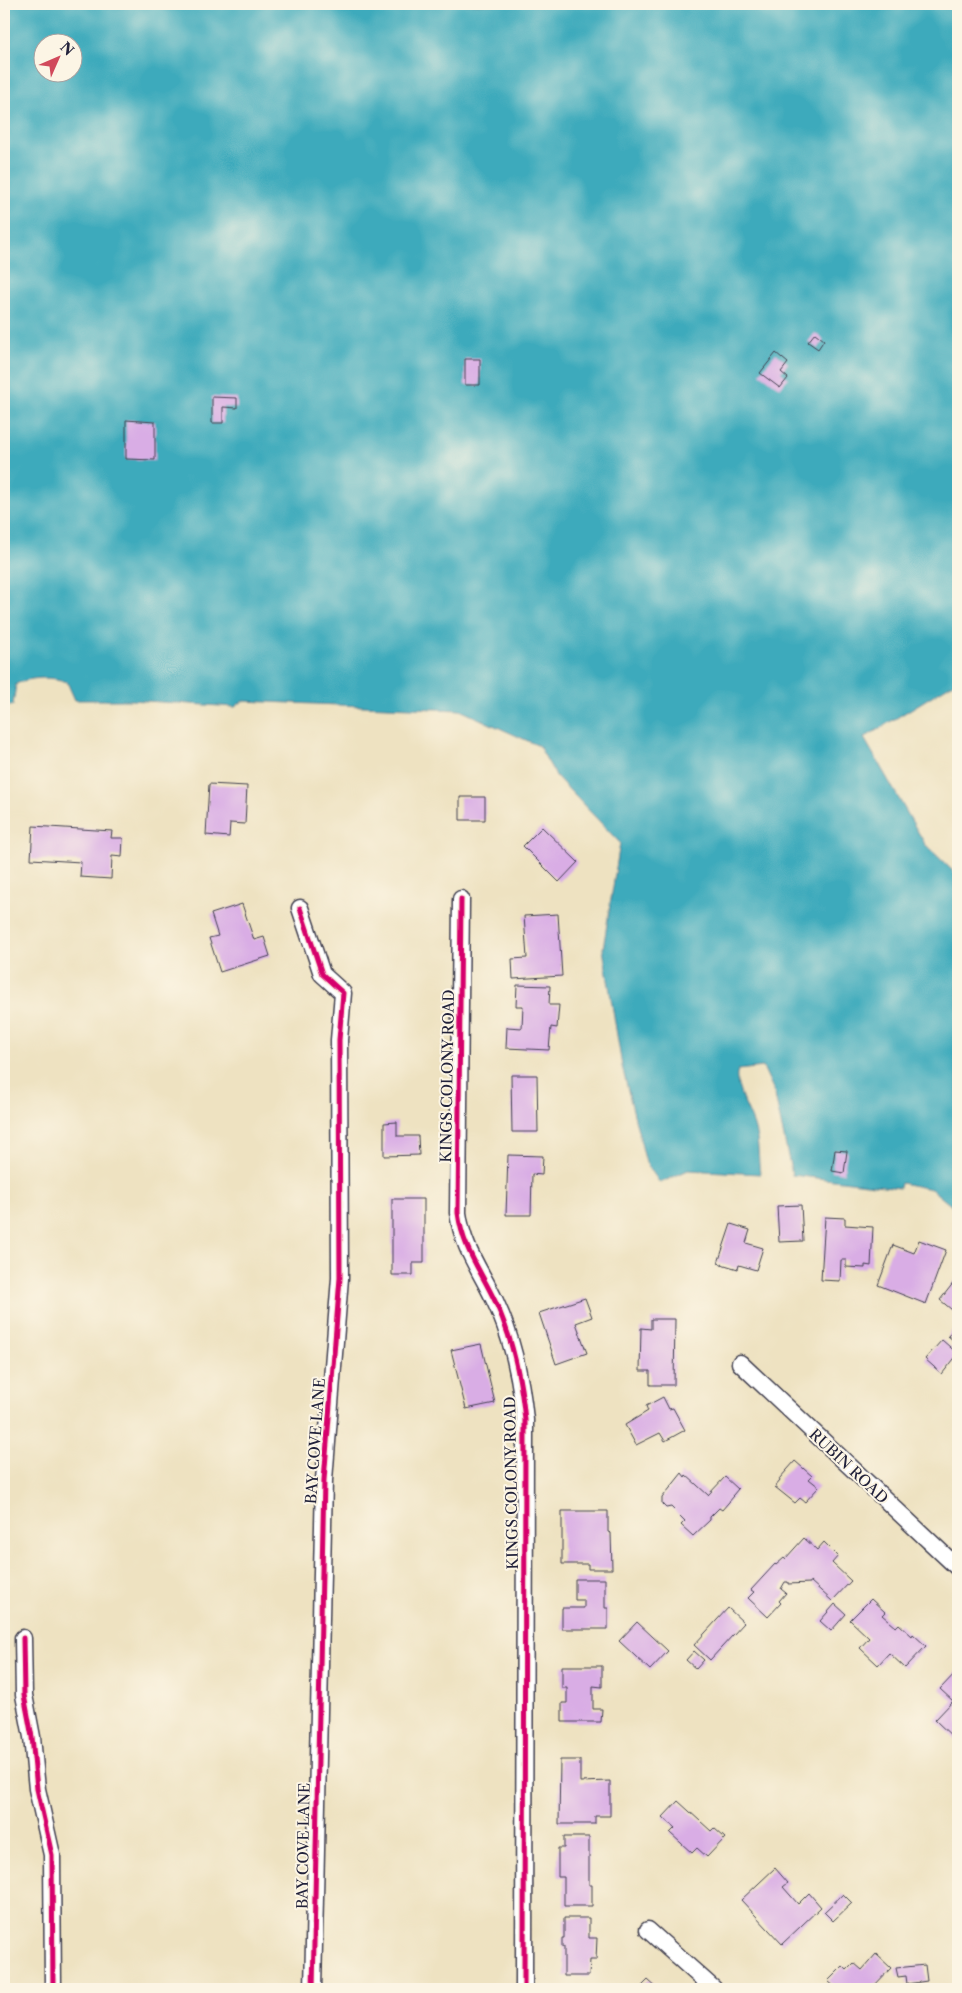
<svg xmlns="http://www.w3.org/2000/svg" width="962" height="1993" font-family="'Libre Caslon Text',serif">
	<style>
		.water { fill: #3daabc; stroke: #30667c; fill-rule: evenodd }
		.building { fill: #d9ade5 }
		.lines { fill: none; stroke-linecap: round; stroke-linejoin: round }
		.street-casing { stroke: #413f4f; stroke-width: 19 }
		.street { stroke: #fff; stroke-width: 16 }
		.cycleway-casing { stroke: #fcf5e5; stroke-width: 8 }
		.cycleway { stroke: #d6006c; stroke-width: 5 }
		.labels { text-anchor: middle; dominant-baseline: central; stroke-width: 4; stroke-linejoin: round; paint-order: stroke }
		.street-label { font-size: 15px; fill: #22223b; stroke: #fcf5e5 }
	</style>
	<rect width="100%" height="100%" fill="#fcf5e5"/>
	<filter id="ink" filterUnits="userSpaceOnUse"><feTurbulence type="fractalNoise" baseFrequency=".02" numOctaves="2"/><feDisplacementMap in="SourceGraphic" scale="10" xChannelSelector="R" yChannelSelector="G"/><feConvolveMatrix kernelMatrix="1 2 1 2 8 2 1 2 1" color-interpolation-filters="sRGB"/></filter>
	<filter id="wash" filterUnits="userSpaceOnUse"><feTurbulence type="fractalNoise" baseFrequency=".0096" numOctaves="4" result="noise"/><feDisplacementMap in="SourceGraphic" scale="20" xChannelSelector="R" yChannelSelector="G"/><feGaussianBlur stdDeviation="1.12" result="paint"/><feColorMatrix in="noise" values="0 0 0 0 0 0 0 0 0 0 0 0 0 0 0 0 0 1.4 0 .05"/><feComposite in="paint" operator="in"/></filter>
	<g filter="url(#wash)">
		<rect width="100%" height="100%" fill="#eee2c1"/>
		<path class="water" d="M4 4H958V680L864 738 925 844 958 876V1211L931 1189 901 1183 900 1188 792 1175 774 1091 763 1067 738 1070C732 1084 750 1112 754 1126 759 1141 758 1159 760 1174L688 1170 660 1183 646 1163 622 1066 603 949 620 843 556 776 539 746 460 710 243 701 235 707 132 700H75L67 682C53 676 29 677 16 684L13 705 4 706ZM42 42H72V72H42Z"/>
		<g id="blocks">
			<path class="building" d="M815 333 824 340 818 349 808 342Z
				M776 353 788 363 781 372 788 378 780 388 760 373Z
				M465 359H480V385H465Z
				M212 397 237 398V408L223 407V423H212Z
				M126 420 155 422V460L126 459Z
				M209 784 247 786 245 824 230 823 229 837 206 835Z
				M460 797H485V820H460Z
				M33 826 112 831 111 838H123L122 857 112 856 111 879 80 877 81 862 31 859Z
				M542 827 578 862 559 882 523 846Z
				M242 904 254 940 264 937 270 956 220 972 209 938 218 936 211 914Z
				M558 914 562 976 513 979 512 959 527 958 524 916Z
				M517 985 550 986 549 1005H559L557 1028 551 1027 549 1050 506 1048 507 1027 522 1028 523 1006H516Z
				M511 1075H537L538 1132H512Z
				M397 1122V1136H418L419 1155 384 1156V1123Z
				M835 1150 847 1151 844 1173 832 1171Z
				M508 1155 543 1156 542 1175 532 1174 531 1215H506Z
				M392 1199H424V1263H413V1275H392Z
				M801 1205 803 1241 779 1242 777 1206Z
				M825 1217 845 1218V1225L873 1227 871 1266 865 1265V1268L846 1267V1260H841L840 1281 821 1280Z
				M731 1224 750 1230 746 1243 763 1248 756 1270 739 1265 738 1269 718 1263Z
				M919 1240 946 1250 926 1304 878 1285 893 1245 914 1253Z
				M958 1277V1312L957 1314 940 1300Z
				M585 1298 592 1317 576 1323 587 1353 556 1364 539 1313Z
				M651 1319H675L674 1385H650V1371H640L641 1328 651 1329Z
				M958 1323V1344L948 1336Z
				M942 1340 958 1354 942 1374 925 1359Z
				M481 1344 495 1403 466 1409 451 1350Z
				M663 1397 669 1409 673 1408 685 1430 665 1441 660 1433 636 1445 625 1425 648 1411 646 1406Z
				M795 1461 812 1476 809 1479 819 1487 805 1502 800 1498 795 1503 775 1487 780 1481 779 1479Z
				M682 1473 685 1477 686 1475 708 1495 725 1477 738 1489 733 1495 734 1496 722 1510 719 1508 710 1517V1520L693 1536 681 1525 685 1521 671 1507 666 1508 662 1504V1498Z
				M562 1511H608V1532L611 1533 612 1569H588V1564H562Z
				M804 1538 817 1550 824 1542 838 1556 832 1563 851 1581 832 1601 810 1581V1583L788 1584V1582H785L781 1589 786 1593 779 1601 781 1603 768 1617 748 1598 754 1592 751 1590 775 1564 776 1565 784 1558 785 1559Z
				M575 1579H605V1608H608V1629H562V1608H584V1600H575Z
				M871 1599 885 1612 882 1615 896 1627 899 1624 912 1636 913 1634 926 1646 905 1668 889 1653 878 1665 860 1648 869 1638 850 1620Z
				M835 1604 846 1614 831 1631 820 1621Z
				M728 1608 744 1623 710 1660 694 1645Z
				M637 1622 668 1651 650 1670 619 1641Z
				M694 1651 704 1660 696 1669 686 1660Z
				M562 1666H602V1687L593 1686V1709H602L601 1722H562V1703H567V1688H562Z
				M957 1671 958 1673V1742L935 1720 953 1701 940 1689Z
				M560 1760H580V1782L610 1781V1816H595V1824H559Z
				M678 1801 711 1831 714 1828 725 1838 707 1857 697 1848 692 1853 670 1833 675 1828 663 1817Z
				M564 1837H589V1885H592V1906H564V1877H558V1848H564Z
				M775 1868 788 1883 783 1887 798 1904 809 1893 821 1907 782 1944 741 1900Z
				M843 1894 852 1903 833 1921 824 1912Z
				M564 1918H589V1938H597L596 1960H590L589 1976H564V1947H562V1938H564Z
				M876 1954 891 1968 871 1989H837L828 1981 843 1966 847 1970 854 1963 862 1970Z
				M925 1965 927 1981 907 1984 906 1976 898 1977 896 1968Z
				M648 1980 658 1989H639Z"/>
		</g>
	</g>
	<g filter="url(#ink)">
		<use href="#blocks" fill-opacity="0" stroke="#413f4f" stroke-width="1"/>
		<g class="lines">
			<defs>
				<path id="street" d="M461 899 458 1213C463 1249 480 1269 495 1301 513 1339 521 1379 525 1420L524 1989
					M300 908 322 974 343 993 339 1040 340 1278 324 1480 313 1989
					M740 1363 958 1568
					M23 1638 24 1695 32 1737 37 1789 52 1855 53 1989
					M648 1930 714 1989"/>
			</defs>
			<use href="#street" class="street-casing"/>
			<use href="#street" class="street"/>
			<defs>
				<path id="cycleway" d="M461 899 458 1213C463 1249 480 1269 495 1301 513 1339 521 1379 525 1420L524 1989
					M300 908 322 974 343 993 339 1040 340 1278 324 1480 313 1989
					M23 1638 24 1695 32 1737 37 1789 52 1855 53 1989"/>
			</defs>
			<use href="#cycleway" class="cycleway-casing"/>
			<use href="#cycleway" class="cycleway"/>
		</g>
	</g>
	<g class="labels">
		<g class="street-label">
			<text transform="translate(447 1076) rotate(-89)">KINGS COLONY ROAD</text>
			<text transform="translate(315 1441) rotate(-86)">BAY COVE LANE</text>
			<text transform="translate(849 1466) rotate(43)">RUBIN ROAD</text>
			<text transform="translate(511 1483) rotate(-91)">KINGS COLONY ROAD</text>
			<text transform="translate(303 1846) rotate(-89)">BAY COVE LANE</text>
		</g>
	</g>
	<rect width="962" height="1993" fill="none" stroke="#fcf5e5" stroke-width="20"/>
	<g transform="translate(58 58) rotate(45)"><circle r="24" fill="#fcf5e5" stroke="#a5a1a1"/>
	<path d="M0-4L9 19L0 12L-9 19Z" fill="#d1495b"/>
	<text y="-8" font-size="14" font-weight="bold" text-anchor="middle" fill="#22223b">N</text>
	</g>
</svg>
